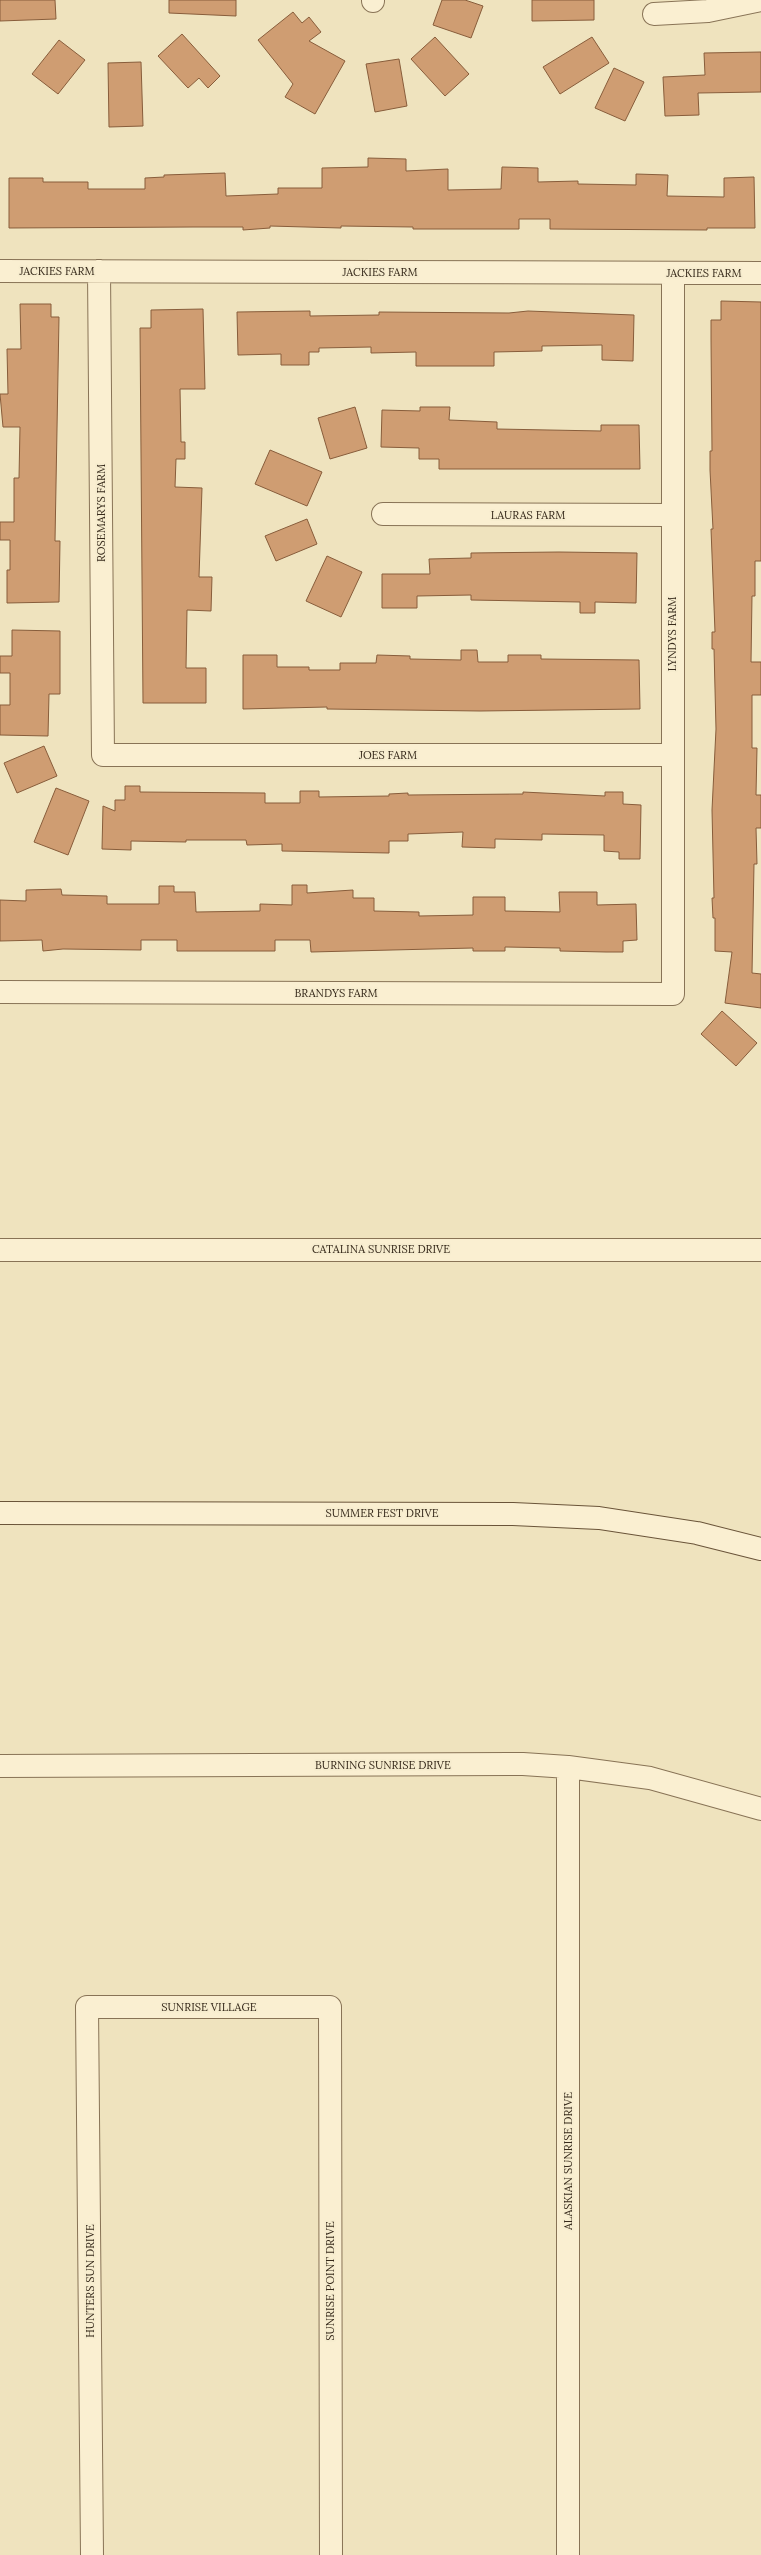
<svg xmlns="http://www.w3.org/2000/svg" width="761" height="2555" font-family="Lora,serif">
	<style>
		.building { fill: #cf9d72; stroke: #885d3b }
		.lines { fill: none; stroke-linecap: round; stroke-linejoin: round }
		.street-casing { stroke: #887356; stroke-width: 24 }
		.secondary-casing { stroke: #6a5439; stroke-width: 24 }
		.street { stroke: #faefd1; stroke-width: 22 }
		.secondary { stroke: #faefd1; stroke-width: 22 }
		.labels { text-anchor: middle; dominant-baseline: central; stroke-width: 3.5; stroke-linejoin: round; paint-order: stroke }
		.street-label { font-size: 11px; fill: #372a1b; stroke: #f6ecce }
	</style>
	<rect width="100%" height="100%" fill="#efe3be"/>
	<path class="building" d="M0 0H55L56 19 0 21Z
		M169 0H236V16L169 13Z
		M442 0H465L483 6 471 38 433 25Z
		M532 0H594V20L532 21Z
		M293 12 302 23 309 17 321 32 309 41 345 61 315 114 285 97 293 84 258 40Z
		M182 34 220 76 208 88 199 78 188 88 158 56Z
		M435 37 469 74 445 96 411 59Z
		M592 37 609 63 560 94 543 67Z
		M59 40 85 60 58 94 32 74Z
		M761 52V92L698 93 699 115 665 116 663 77 705 75 704 53Z
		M399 59 407 106 375 112 366 64Z
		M141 62 143 126 109 127 108 63Z
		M614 68 644 82 625 121 595 108Z
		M368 158 406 159V171L448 169V190L501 189 502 167 538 168V182L578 181V184L636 185V174L668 175 667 196 724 197V178L754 177 755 228H707V230L550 229V219H519V229H413V227L341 226V228L270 226V228L243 230V227H193L9 228V178H43V182H88V189H145V178L164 177V175L225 173 226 196 278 194V188H322V168L368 167Z
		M721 301 761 302V561H755V596H752L751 662H761V695H752V748H757L756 795H761V828H756L757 864H754L752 973 761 974V1008L725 1003 732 952 715 951V918H713L712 898H714L712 810 716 729 714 649H712V632H715L711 529H713L710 470V451H712L711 339V320H721Z
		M20 304H51V317H59L55 541H60L59 602 7 603V570H10V540H0V522H14V478H19L20 427H3L0 394H8L7 349H21Z
		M203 309 205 389H180L181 442H185V459H176L175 487 202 488 199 577H212L211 611 187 610 186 668H206V703H143L140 328H151V310Z
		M310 311V316L379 315V312L509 313 528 311 634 315 633 361 602 360V345L542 346V351L494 352V366H416V352L371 353V347L319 348V352H309V365H281V354L238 355 237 312Z
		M355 407 367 448 330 459 318 418Z
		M420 407H450L449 420 497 422V429L601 431V425H639L640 469H439V459H419V448L381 447 382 410 420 411Z
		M270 450 322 472 307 506 255 484Z
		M307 519 317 544 276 561 265 536Z
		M559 552 637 553 636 603 595 602V613H580V602L471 600V595L417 596V608H382V574H430L429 559 471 558V553Z
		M327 556 362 572 341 617 306 601Z
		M12 630 60 631V694H49L48 736 0 735V705H10V673H0V656H12Z
		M461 650H477L478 662H508V655H541V659L639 660 640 709 480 711 327 709V707L243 709V655H277V667H309V670H340V663H376L377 655 410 656V659L461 660Z
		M44 746 57 776 17 793 4 763Z
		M125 786H140V792L265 793V803H300V791H319V797L389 796V794L408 793V795L523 794V792L605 796V792H623V804L641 805 640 859H619V852L604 851V835L542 834V840L495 839V848L462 847 463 832 408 834V841H389V853L282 851V844L247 845 246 840H186V842L131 841V850L102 849 103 806 115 811V800H125Z
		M56 788 89 801 68 855 34 842Z
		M292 885H307V893L353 890V898H374V911L419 912V916L473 915V897H505V911L560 912 559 892H597V905L636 904 637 940 623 941V952H606L560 951V948L505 947V951H473V948L311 952 310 940H275V951H177V940H141V950L63 949 43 951 42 940 0 941V900L26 901V890L61 889 62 895 107 896V904H159V886H174V892H195L196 912 260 911V904L292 905Z
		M722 1011 757 1043 736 1066 701 1034Z"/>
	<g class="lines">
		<defs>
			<path id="street" d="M373 1V0
				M654 14 708 11 761 0
				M0 271 761 273
				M99 271 103 755H672
				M383 514 672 515
				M0 992 673 994V273
				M0 1250H761
				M0 1766 523 1764 568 1767 650 1778 761 1809
				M92 2555 87 2007H330L331 2555
				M568 2555V1767"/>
			<path id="secondary" d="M0 1513 513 1514 599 1518 697 1533 761 1549"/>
		</defs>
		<use href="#street" class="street-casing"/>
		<use href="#secondary" class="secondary-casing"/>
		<use href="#street" class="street"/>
		<use href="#secondary" class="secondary"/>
	</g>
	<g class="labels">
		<g class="street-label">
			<text x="57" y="271">JACKIES FARM</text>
			<text x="380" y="272">JACKIES FARM</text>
			<text x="704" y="273">JACKIES FARM</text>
			<text transform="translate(101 513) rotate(-90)">ROSEMARYS FARM</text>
			<text x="528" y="515">LAURAS FARM</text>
			<text transform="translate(672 634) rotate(-90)">LYNDYS FARM</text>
			<text x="388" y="755">JOES FARM</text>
			<text x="336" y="993">BRANDYS FARM</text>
			<text x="381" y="1249">CATALINA SUNRISE DRIVE</text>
			<text x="382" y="1513">SUMMER FEST DRIVE</text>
			<text x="383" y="1765">BURNING SUNRISE DRIVE</text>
			<text x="209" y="2007">SUNRISE VILLAGE</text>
			<text transform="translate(568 2161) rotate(-90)">ALASKIAN SUNRISE DRIVE</text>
			<text transform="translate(90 2281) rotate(-90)">HUNTERS SUN DRIVE</text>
			<text transform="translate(330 2281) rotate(-90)">SUNRISE POINT DRIVE</text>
		</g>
	</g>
</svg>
